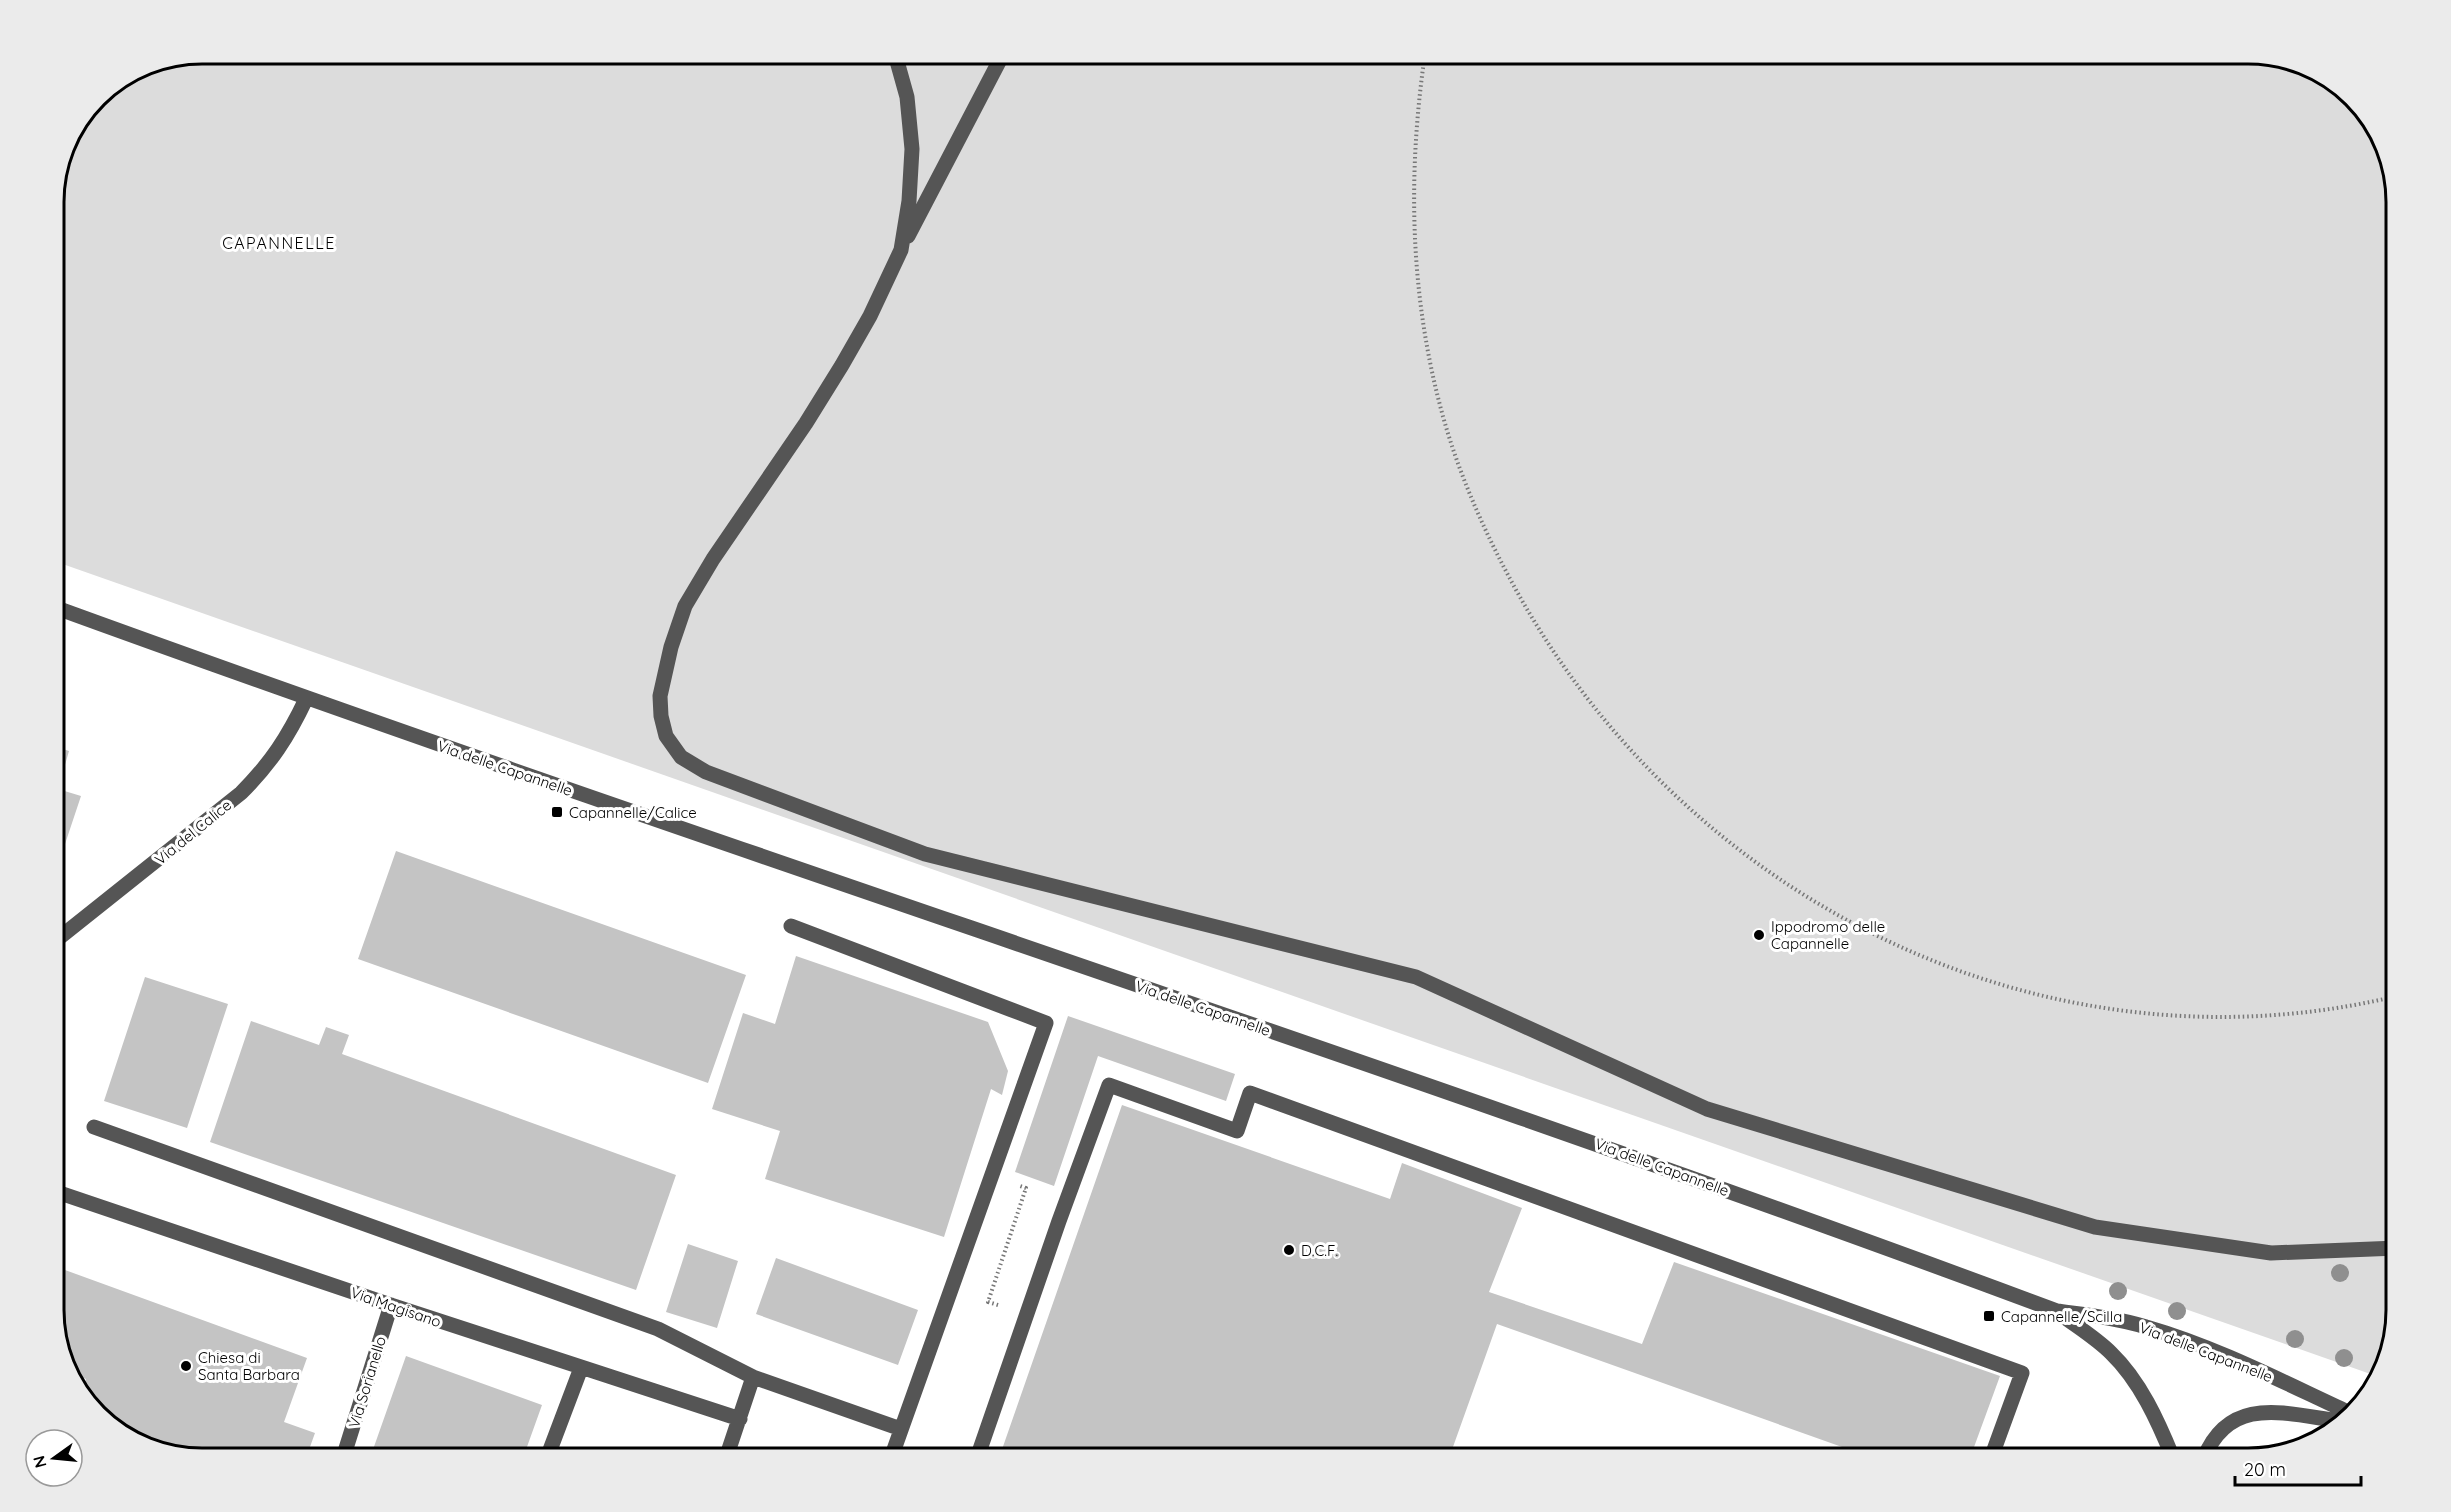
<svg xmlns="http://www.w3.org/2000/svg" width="2451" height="1512" font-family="Quicksand,sans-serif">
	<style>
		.green { fill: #dcdcdc }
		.building { fill: #c4c4c4 }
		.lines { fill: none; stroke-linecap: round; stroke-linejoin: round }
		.path { stroke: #777; stroke-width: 4; stroke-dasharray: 1.5 3; stroke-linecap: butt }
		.minor { stroke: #555; stroke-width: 15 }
		.tree { fill: #8f8f8f }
		.poi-dot { fill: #000; stroke: #fff; stroke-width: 2 }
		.labels { text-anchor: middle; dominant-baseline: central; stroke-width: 6; stroke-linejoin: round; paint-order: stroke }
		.street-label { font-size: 15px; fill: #000; stroke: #fff }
		.poi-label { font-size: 15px; fill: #000; stroke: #fff; text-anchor: start }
		.neighbourhood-label { font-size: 16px; letter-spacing: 1.5px; fill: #000; stroke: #fff }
		.rim { fill: none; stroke: #000; stroke-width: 3 }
	</style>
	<rect width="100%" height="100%" fill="#fff"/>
	<path class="green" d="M203 54H2248L2323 74 2377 128 2397 193V1310L2379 1377 54 561V193L65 146 98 97 146 65Z"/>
	<path class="building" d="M54 746 69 751 58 789 81 796 56 871 54 870Z
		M396 851 746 975 708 1083 358 959Z
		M796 956 988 1022 1008 1071 1002 1095 991 1089 944 1237 765 1179 780 1131 712 1109 743 1013 775 1024Z
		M145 977 228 1004 187 1128 104 1101Z
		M1068 1016 1235 1074 1226 1101 1098 1056 1054 1186 1015 1172Z
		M251 1021 319 1045 326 1027 349 1035 342 1054 676 1175 636 1290 210 1142Z
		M1122 1105 1390 1199 1402 1163 1522 1208 1489 1292 1642 1344 1674 1262 2000 1376 1970 1458H1873L1497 1324 1449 1458H999Z
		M688 1244 738 1261 717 1328 666 1312Z
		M776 1258 918 1310 898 1365 756 1314Z
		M54 1266 307 1358 284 1422 315 1433 306 1458H203L128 1438 82 1392 86 1379 71 1373 54 1319Z
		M406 1356 542 1405 523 1458H370Z"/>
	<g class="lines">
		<path class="path" d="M1425 54C1407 177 1410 300 1444 420 1459 473 1482 526 1508 575 1677 896 2040 1082 2397 996
			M998 1305 988 1302 1026 1188 1020 1186"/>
		<path class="minor" d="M895 54 907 97 912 149 909 201 901 250 870 316 842 365 806 423 713 559 685 606 671 647 660 696 661 716 666 736 681 757 706 772 925 854 1416 977 1707 1109 2095 1227 2271 1253 2397 1248
			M908 236 1003 54
			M54 607C719 849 1394 1064 2057 1311 2087 1315 2117 1318 2146 1327 2216 1347 2283 1382 2348 1412
			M791 926 1046 1023 891 1458
			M54 942 241 793C271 763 288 737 306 699
			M94 1127 658 1329 753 1377
			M54 1191 391 1305 740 1419
			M2059 1313C2076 1326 2096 1338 2111 1353 2140 1381 2158 1421 2173 1458
			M1487 1456 1493 1458
			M343 1458 391 1305
			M547 1458 581 1368
			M726 1458 753 1377 901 1429
			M977 1458 1059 1221 1109 1085 1237 1131 1250 1093 2022 1373 1991 1458
			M2204 1458C2230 1394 2286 1414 2339 1421"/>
	</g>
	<g class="tree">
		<circle cx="2340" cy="1273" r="9"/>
		<circle cx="2118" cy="1291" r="9"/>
		<circle cx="2177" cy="1311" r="9"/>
		<circle cx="2295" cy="1339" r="9"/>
		<circle cx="2344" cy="1358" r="9"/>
	</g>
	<g class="poi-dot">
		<rect x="551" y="806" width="12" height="12" rx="3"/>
		<circle cx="1759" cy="935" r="6"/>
		<circle cx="1289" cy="1250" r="6"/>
		<rect x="1983" y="1310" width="12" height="12" rx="3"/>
		<circle cx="186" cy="1366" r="6"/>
	</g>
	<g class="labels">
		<g class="street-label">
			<text transform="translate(505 768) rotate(19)">Via delle Capannelle</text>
			<text transform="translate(193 832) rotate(-39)">Via del Calice</text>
			<text transform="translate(1203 1008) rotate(19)">Via delle Capannelle</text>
			<text transform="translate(1662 1167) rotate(20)">Via delle Capannelle</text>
			<text transform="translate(396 1307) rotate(19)">Via Magisano</text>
			<text transform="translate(2206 1352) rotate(21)">Via delle Capannelle</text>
			<text transform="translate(367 1382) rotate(-73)">Via Sorianello</text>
		</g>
		<g class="poi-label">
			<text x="569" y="812">Capannelle/Calice</text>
			<text x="1771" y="926">Ippodromo delle<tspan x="1771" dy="17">Capannelle</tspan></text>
			<text x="1301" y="1250">D.C.F.</text>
			<text x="2001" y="1316">Capannelle/Scilla</text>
			<text x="198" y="1357">Chiesa di<tspan x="198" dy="17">Santa Barbara</tspan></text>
		</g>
		<g class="neighbourhood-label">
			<text x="279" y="243">CAPANNELLE</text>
		</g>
	</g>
	<path d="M0 0H2451V1512H0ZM202 64H2248A138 138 0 0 1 2386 202V1310A138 138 0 0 1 2248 1448H202A138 138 0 0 1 64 1310V202A138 138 0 0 1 202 64Z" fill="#ebebeb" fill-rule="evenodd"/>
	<path class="rim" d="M202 64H2248A138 138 0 0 1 2386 202V1310A138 138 0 0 1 2248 1448H202A138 138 0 0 1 64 1310V202A138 138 0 0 1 202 64Z"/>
	<g transform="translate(54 1458) rotate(255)"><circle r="28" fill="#ffffff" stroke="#999999" stroke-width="1.5"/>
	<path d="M0-4.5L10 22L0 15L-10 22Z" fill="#000000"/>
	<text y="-9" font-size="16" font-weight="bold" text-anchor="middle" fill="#000000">N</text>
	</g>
	<path d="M2235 1476v9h126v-9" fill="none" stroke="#000000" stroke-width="3"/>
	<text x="2244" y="1476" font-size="18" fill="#000000" stroke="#ffffff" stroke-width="4.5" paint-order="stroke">20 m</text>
</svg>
